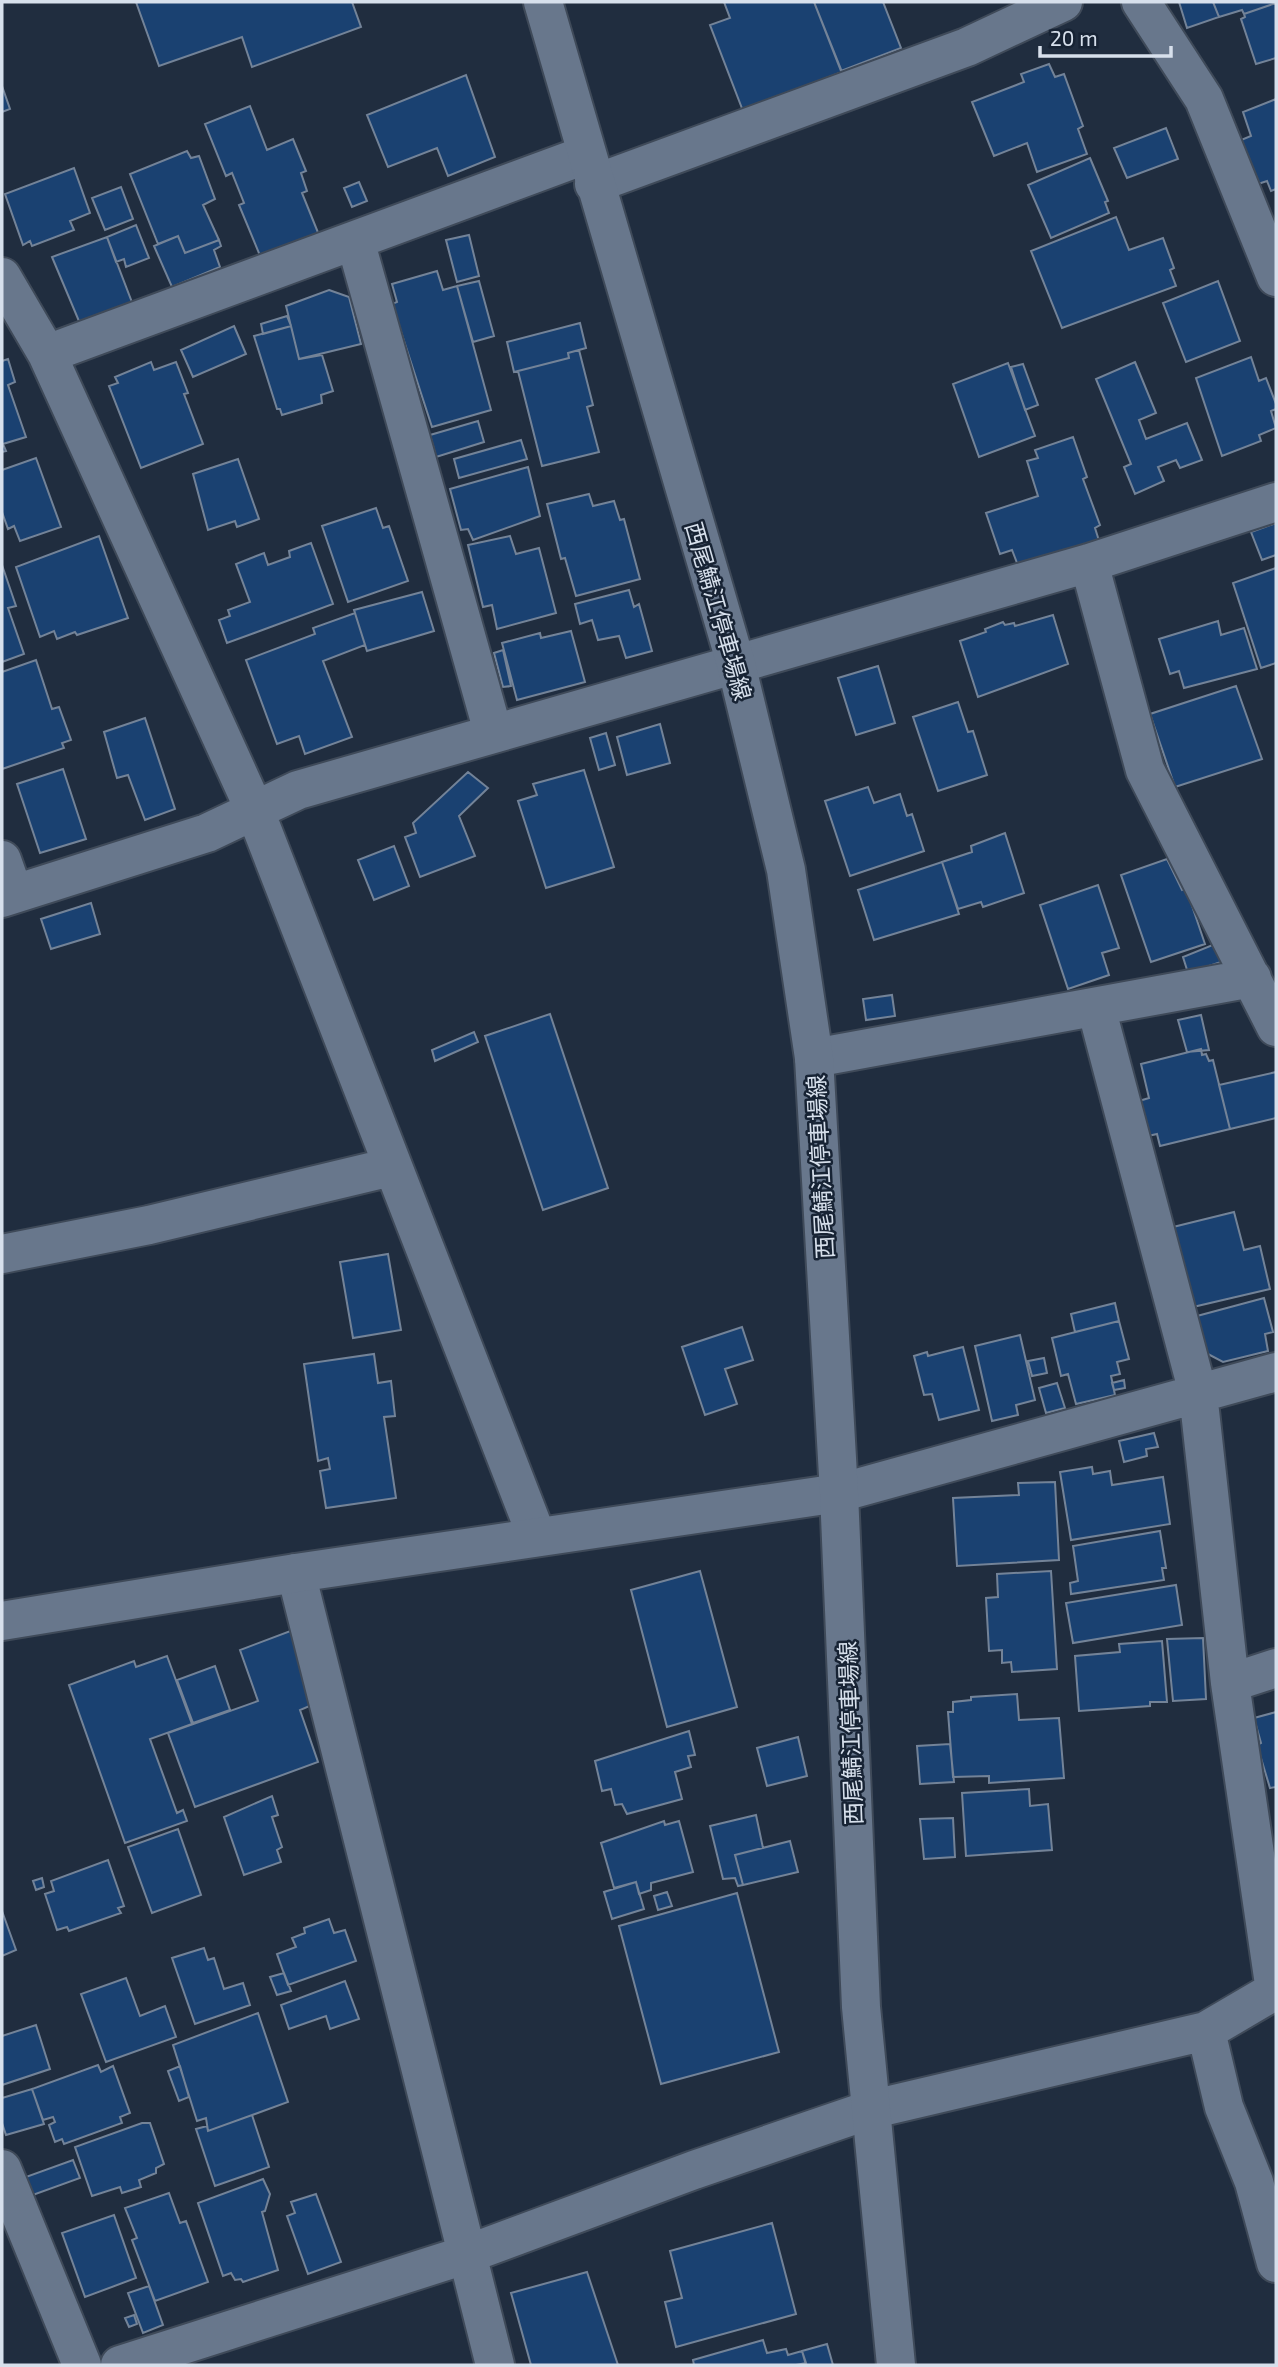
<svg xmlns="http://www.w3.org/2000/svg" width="1278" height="2367" font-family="'Exo 2','Noto Sans JP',sans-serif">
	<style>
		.building { fill: #1a4171; stroke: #738398; stroke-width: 2 }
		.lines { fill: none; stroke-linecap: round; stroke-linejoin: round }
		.minor-casing { stroke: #3f4a59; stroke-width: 42 }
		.tertiary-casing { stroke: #3f4a59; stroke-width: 42 }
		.secondary-casing { stroke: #3f4a59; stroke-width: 42 }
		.minor { stroke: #68778c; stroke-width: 38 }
		.tertiary { stroke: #68778c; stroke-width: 38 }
		.secondary { stroke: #68778c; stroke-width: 38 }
		.labels { text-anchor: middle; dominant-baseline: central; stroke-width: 5; stroke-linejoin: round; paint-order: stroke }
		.street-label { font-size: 23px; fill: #d7e0ec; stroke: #172334 }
	</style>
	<rect width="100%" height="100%" fill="#202d3f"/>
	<path class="building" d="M136 2H352L361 27 252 67 242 37 159 66Z
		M724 2H814L842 72 743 111 710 25 730 18Z
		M814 2H883L901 48 841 71Z
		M1179 2H1213L1219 17 1187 28Z
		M1213 2H1276V3L1244 14 1242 10 1219 17Z
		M1276 3V58L1256 64 1241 19 1245 17 1244 14Z
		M1049 64 1055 77 1064 74 1083 126 1078 129 1087 154 1037 172 1027 143 994 156 972 102 1024 82 1021 74Z
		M466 75 495 157 448 176 437 148 388 167 367 115Z
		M2 86 10 109 2 112Z
		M1276 99V189L1271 191 1267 181 1255 185 1241 140 1251 136 1243 112Z
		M250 106 267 150 293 139 306 171 301 173 307 191 302 193 319 235 261 258 239 205 244 203 232 173 226 176 205 124Z
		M1166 128 1178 159 1127 178 1114 148Z
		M187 151 191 158 199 156 215 199 203 205 219 240 185 253 178 236 158 244 130 174Z
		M1090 158 1108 201 1105 202 1109 213 1051 238 1028 185Z
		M74 168 90 213 70 221 74 230 32 246 30 241 23 245 5 194Z
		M359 182 367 201 352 207 344 188Z
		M121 187 133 219 105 230 92 198Z
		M1116 217 1129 250 1163 238 1174 268 1170 270 1176 286 1062 328 1031 251Z
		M136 225 149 258 126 267 124 259 116 262 107 237Z
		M469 235 479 276 457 282 446 240Z
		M178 236 185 253 219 240 221 246 214 250 220 267 172 287 154 246Z
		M107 237 133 305 81 326 52 257Z
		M437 271 443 290 457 286 491 410 432 427 392 304 397 302 392 284Z
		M479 281 494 336 473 342 457 286Z
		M1218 281 1240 341 1186 362 1163 303Z
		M329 290 349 297 361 344 299 359 286 306Z
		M287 316 291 326 263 334 261 324Z
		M580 323 586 348 568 353 569 358 514 372 507 342Z
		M234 326 246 354 193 377 181 350Z
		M291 326 299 359 322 355 333 391 321 395 322 403 282 415 280 409H277L254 336Z
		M579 350 593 405 587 407 599 452 542 466 518 371 569 358 568 353Z
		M1251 357 1259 381 1266 378 1276 404V409L1271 411 1276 428 1259 435 1261 441 1222 456 1196 378Z
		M8 359 15 382 8 385 26 437 3 444 6 451 2 452V361Z
		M151 362 154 370 176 362 188 393 184 394 203 444 141 468 109 386 118 383 115 377Z
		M1135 362 1156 413 1139 420 1146 439 1187 423 1202 460 1180 468 1176 460 1158 467 1164 481 1135 494 1124 467 1131 464 1096 379Z
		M1008 363 1035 436 979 457 953 384Z
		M1023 364 1038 405 1025 410 1011 367Z
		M478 421 484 442 436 457 430 435Z
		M1073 437 1087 477 1083 479 1100 525 1095 528 1101 547 1019 568 1012 550 1000 554 986 513 1038 496 1027 461 1038 458 1035 450Z
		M521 440 527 459 459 478 454 459Z
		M36 458 61 527 20 541 14 526 8 529 2 512V470Z
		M238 459 259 519 237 527 235 521 208 530 193 474Z
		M528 467 540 516 473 540 468 529 461 530 450 489Z
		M589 494 593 506 614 501 620 520 624 519 640 579 576 596 565 558 561 559 547 504Z
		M376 508 383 528 389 526 408 581 348 602 322 526Z
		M1276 523V555L1262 560 1251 532Z
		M99 536 128 618 77 635 75 632 57 639 54 631 40 637 16 567Z
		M510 536 516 554 539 548 556 613 497 629 492 605 483 607 468 545Z
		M311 543 333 604 227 643 219 620 230 616 228 610 250 602 236 564 264 553 268 565 290 557 289 551Z
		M2 565 16 606 8 608 24 654 2 662Z
		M1276 568V663L1261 668 1233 583Z
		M629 590 634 607 639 604 652 651 626 658 619 636 598 640 592 620 580 624 575 604Z
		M422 592 434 631 367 651 354 610Z
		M355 613 365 645 323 661 352 737 305 754 299 736 277 744 246 660 315 634 313 628Z
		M1053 615 1068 664 978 697 960 641 986 632 985 629 1003 622 1005 625 1014 623 1015 626Z
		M1218 621 1221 635 1244 628 1257 669 1184 688 1179 671 1170 674 1159 639Z
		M571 631 585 682 517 700 502 643 540 633 541 638Z
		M503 650 511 686 503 687 494 653Z
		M36 660 52 709 59 707 71 740 62 743 64 748 2 769V672Z
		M878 666 895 723 856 735 838 678Z
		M1236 686 1262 759 1175 787 1150 714Z
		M958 702 968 732 973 731 987 775 938 791 913 717Z
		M145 718 175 809 145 820 128 775 117 778 104 732Z
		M660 724 670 763 627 775 617 737Z
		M606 733 615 765 599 770 590 738Z
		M63 769 86 839 40 853 17 784Z
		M584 770 614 867 546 888 518 801 537 795 533 784Z
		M468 772 488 788 459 816 475 856 420 877 405 837 416 833 413 823Z
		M868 787 874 803 900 794 907 816 912 814 924 851 850 876 825 801Z
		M1005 833 1024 893 983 907 981 902 958 909 942 862 972 852 971 846Z
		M394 846 409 886 374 900 358 860Z
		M1167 859 1182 890 1186 888 1205 944 1151 962 1121 875Z
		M942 862 959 914 874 940 858 890Z
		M1098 885 1119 948 1102 953 1109 975 1068 989 1040 905Z
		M91 903 100 934 51 949 41 919Z
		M1215 944 1221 962 1188 973 1183 957Z
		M892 995 895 1016 866 1020 863 999Z
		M550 1014 608 1188 543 1210 485 1036Z
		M1201 1015 1209 1050 1187 1052 1178 1020Z
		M474 1032 478 1042 435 1061 432 1050Z
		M1201 1049 1202 1055 1206 1054 1209 1061 1213 1060 1230 1129 1160 1146 1157 1134 1148 1136 1139 1101 1149 1098 1141 1064Z
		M1276 1072V1118L1230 1129 1219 1085Z
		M1234 1212 1244 1250 1260 1246 1270 1289 1193 1307 1173 1227Z
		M388 1254 401 1330 353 1338 340 1262Z
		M1264 1298 1273 1332 1265 1334 1268 1351 1223 1362 1206 1353 1197 1316Z
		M1115 1303 1119 1321 1075 1332 1071 1314Z
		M1119 1321 1129 1359 1117 1362 1120 1374 1111 1376 1115 1395 1076 1404 1068 1374 1061 1376 1052 1338Z
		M742 1327 753 1360 725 1369 737 1404 705 1415 682 1347Z
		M1020 1335 1035 1400 1016 1405 1018 1415 992 1421 975 1346Z
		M963 1347 979 1410 939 1420 932 1394 924 1395 914 1356 927 1352 928 1356Z
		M374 1354 378 1383 391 1381 395 1416 384 1417 396 1498 326 1508 320 1471 330 1469 328 1458 318 1461 304 1364Z
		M1044 1358 1047 1373 1032 1376 1028 1361Z
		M1124 1380 1125 1388 1114 1390 1112 1383Z
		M1057 1383 1065 1408 1046 1413 1039 1388Z
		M1154 1433 1158 1447 1146 1449 1147 1456 1124 1462 1119 1441Z
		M1092 1467 1093 1474 1110 1471 1112 1485 1163 1477 1170 1524 1071 1540 1060 1472Z
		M1055 1482 1059 1560 957 1566 953 1498 1019 1495 1018 1483Z
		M1160 1531 1166 1568H1162L1164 1580 1071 1594 1070 1583 1078 1581 1073 1546Z
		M700 1571 737 1707 667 1727 631 1590Z
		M1051 1571 1057 1669 1012 1672 1011 1662 1002 1663V1650L989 1651 986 1598 998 1597 997 1574Z
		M1176 1585 1182 1625 1073 1643 1066 1603Z
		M293 1630 319 1702 300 1710 318 1762 195 1807 168 1733 258 1701 240 1650Z
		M1203 1638 1206 1699 1173 1701 1167 1639Z
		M1162 1641 1167 1702H1150V1706L1079 1711 1075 1656 1120 1652 1119 1644Z
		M167 1656 192 1724 150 1739 177 1813 183 1810 187 1821 125 1843 69 1685 134 1661 136 1667Z
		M215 1666 230 1710 193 1723 177 1680Z
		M1017 1694 1019 1720 1059 1718 1064 1778 989 1783V1776L953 1777 948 1712H953V1702L971 1700V1697Z
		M1276 1712V1787L1270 1788 1257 1745 1261 1743 1254 1718Z
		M689 1731 695 1755 688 1756 691 1767 675 1772 682 1799 627 1814 622 1804 615 1805 611 1789 602 1791 595 1761Z
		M798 1737 807 1776 767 1786 757 1748Z
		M950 1744 954 1782 920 1784 917 1746Z
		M1029 1789 1030 1806 1048 1804 1052 1850 966 1856 962 1793Z
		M272 1796 278 1815 272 1817 282 1847 277 1850 281 1862 244 1875 224 1817Z
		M756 1815 763 1848 735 1855 743 1885 738 1886 735 1878 723 1879 710 1826Z
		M953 1818 955 1857 924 1859 920 1819Z
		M664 1821 665 1825 679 1821 693 1872 651 1883V1890L639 1894 636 1882 614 1888 601 1843Z
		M178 1829 201 1895 152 1913 128 1847Z
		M790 1841 798 1872 743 1885 735 1855Z
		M108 1860 124 1906 118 1908 121 1913 69 1931 67 1927 57 1930 45 1894 54 1891 51 1881Z
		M42 1878 44 1887 36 1890 33 1881Z
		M636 1882 644 1909 612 1919 604 1892Z
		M667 1892 672 1906 658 1910 654 1896Z
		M737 1893 779 2052 661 2084 619 1926Z
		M2 1911 16 1950 2 1956Z
		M329 1919 334 1933 345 1930 356 1961 288 1985 277 1954 296 1947 292 1938 305 1933 304 1928Z
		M204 1948 208 1960 214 1958 224 1989 243 1983 250 2005 195 2024 172 1958Z
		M284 1973 291 1991 277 1995 270 1977Z
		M126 1978 140 2016 165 2006 176 2037 106 2062 81 1994Z
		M345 1981 359 2019 330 2029 326 2016 289 2029 281 2005Z
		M258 2013 288 2102 208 2131 206 2118 197 2121 173 2045Z
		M36 2025 50 2069 2 2085V2036Z
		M98 2065 101 2072 113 2066 130 2113 120 2117 122 2123 64 2144 62 2139 55 2142 49 2125 55 2122 53 2117 43 2120 32 2089Z
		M180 2066 189 2097 179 2101 168 2071Z
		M32 2089 44 2124 6 2135 2 2123V2098Z
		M252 2115 269 2167 215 2186 196 2129 207 2126 208 2131Z
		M142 2123H150L164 2164 156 2168V2173L139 2180 141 2187 122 2193 120 2187 92 2196 75 2147Z
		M73 2160 80 2178 30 2196 23 2178Z
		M263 2179 270 2194 265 2211 262 2212 278 2270 243 2282 241 2279 235 2280 231 2273 223 2276 198 2203Z
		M169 2193 180 2223 186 2221 208 2282 155 2301 132 2240 137 2238 125 2208Z
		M316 2194 341 2262 308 2274 287 2216 295 2213 291 2202Z
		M114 2215 136 2278 85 2297 62 2233Z
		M772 2223 796 2314 676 2347 665 2302 682 2298 670 2251Z
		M587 2272 618 2365H531L511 2293Z
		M149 2286 163 2325 143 2333 128 2293Z
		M134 2315 137 2324 129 2327 125 2318Z
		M763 2340 767 2353 786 2349 788 2355 802 2351 806 2363 796 2365H694L693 2360Z
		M827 2344 833 2365H806L802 2351Z"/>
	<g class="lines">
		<defs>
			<path id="minor" d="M1141 2 1204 99 1276 277
				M594 184 967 47 1063 2
				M355 240 493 732
				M2 277 47 354 255 811 537 1537
				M47 354 585 155
				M1089 563 1145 770 1276 1027
				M2 860 14 894
				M2 898 207 833 298 790 1089 563 1276 502
				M1096 1007 1198 1393 1230 1683 1275 1991
				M814 1058 1252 978
				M2 1254 149 1225 391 1167
				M839 1493 1276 1372
				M296 1573 495 2365
				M1230 1683 1276 1668
				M1206 2031 1224 2107 1254 2182 1276 2263
				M2 2169 82 2365
				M120 2365 465 2255 694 2170 869 2110 1206 2031 1276 1990"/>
			<path id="tertiary" d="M2 1621 296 1573 839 1493"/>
			<path id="secondary" d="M543 2 736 664 786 870 814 1058 839 1493 861 2007 896 2365"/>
		</defs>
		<use href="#minor" class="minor-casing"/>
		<use href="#tertiary" class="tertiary-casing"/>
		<use href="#secondary" class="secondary-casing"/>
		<use href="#minor" class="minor"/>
		<use href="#tertiary" class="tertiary"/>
		<use href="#secondary" class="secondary"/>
	</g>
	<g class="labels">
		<g class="street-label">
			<text transform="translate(719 611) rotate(74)">西尾鯖江停車場線</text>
			<text transform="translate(820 1167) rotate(-93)">西尾鯖江停車場線</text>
			<text transform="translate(850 1733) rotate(-92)">西尾鯖江停車場線</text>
		</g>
	</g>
	<rect width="1278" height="2367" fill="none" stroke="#d7e0ec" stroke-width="7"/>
	<path d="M1040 46v10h131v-10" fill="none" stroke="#d7e0ec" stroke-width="3.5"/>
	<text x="1050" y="46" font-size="21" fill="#d7e0ec" stroke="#172334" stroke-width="5" paint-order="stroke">20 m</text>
</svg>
